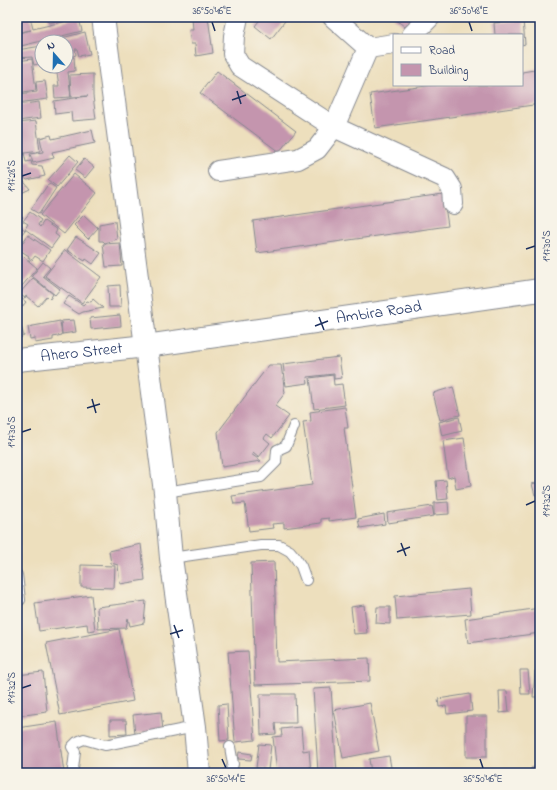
<svg xmlns="http://www.w3.org/2000/svg" width="557" height="790" font-family="'Indie Flower',sans-serif">
	<style>
		.building { fill: #c495ae }
		.lines { fill: none; stroke-linecap: round; stroke-linejoin: round }
		.service-casing { stroke: #84878e; stroke-width: 12 }
		.minor-casing { stroke: #84878e; stroke-width: 22 }
		.tertiary-casing { stroke: #84878e; stroke-width: 24 }
		.service { stroke: #fff; stroke-width: 10 }
		.minor { stroke: #fff; stroke-width: 20 }
		.tertiary { stroke: #fff; stroke-width: 22 }
		.ticks { fill: none; stroke: #1b2f5e; stroke-width: 1.5 }
		.labels { text-anchor: middle; dominant-baseline: central; stroke-width: 4; stroke-linejoin: round; paint-order: stroke }
		.street-label { font-size: 16px; fill: #1b2f5e; stroke: #f7f3e8 }
		.neatline { fill: none; stroke: #1b2f5e; stroke-width: 1.5 }
		.ticks-label { font-size: 10px; text-anchor: middle; fill: #1b2f5e }
	</style>
	<rect width="100%" height="100%" fill="#f7f3e8"/>
	<filter id="ink" filterUnits="userSpaceOnUse"><feTurbulence type="fractalNoise" baseFrequency=".025" numOctaves="2"/><feDisplacementMap in="SourceGraphic" scale="8" xChannelSelector="R" yChannelSelector="G"/><feConvolveMatrix kernelMatrix="1 2 1 2 8 2 1 2 1" color-interpolation-filters="sRGB"/></filter>
	<filter id="wash" filterUnits="userSpaceOnUse"><feTurbulence type="fractalNoise" baseFrequency=".012" numOctaves="4" result="noise"/><feDisplacementMap in="SourceGraphic" scale="16" xChannelSelector="R" yChannelSelector="G"/><feGaussianBlur stdDeviation="0.9" result="paint"/><feColorMatrix in="noise" values="0 0 0 0 0 0 0 0 0 0 0 0 0 0 0 0 0 1.4 0 .05"/><feComposite in="paint" operator="in"/></filter>
	<g filter="url(#wash)">
		<rect width="100%" height="100%" fill="#eddfbd"/>
		<g id="blocks">
			<path class="building" d="M26 17H30L33 29 79 18 82 31 17 47V33L31 30 17 33V19Z
				M48 17H65V19L49 23Z
				M192 17H208L213 53 196 56 195 44H191L189 30H193Z
				M262 17H288L271 39 255 26Z
				M393 17H414L405 27Z
				M523 20 525 44 522 45V35H495L494 23Z
				M85 32 90 54 79 56 77 49H75L76 55 66 58V42H63L62 38Z
				M42 46V63L34 65 32 57 17 58V50Z
				M74 57 75 71 68 72 71 97 55 98 54 86H59L57 73H54V66H66V58Z
				M32 59 36 90 17 93V61Z
				M540 69V104L375 128 370 94 433 85H522V72Z
				M217 71 296 131 279 152 200 93Z
				M93 74V96L96 119 72 121 71 112 55 114 54 101 88 96 71 97 70 75Z
				M45 81 48 99 17 103V94L37 92 36 82Z
				M39 102 41 118 17 121V105Z
				M36 121 40 151 17 154V123Z
				M92 130 95 143 52 152 54 158 33 163 30 154 43 152 40 138 51 135 52 139Z
				M24 153 26 162 31 161 32 165 42 166 45 176 27 180 22 176 17 177V164L23 163H17V155Z
				M70 155 78 162 57 187 48 180Z
				M84 159 94 167 85 178 75 170Z
				M74 174 97 193 64 234 40 215Z
				M21 178 30 189 17 195V179Z
				M49 183 56 188 39 214 31 209Z
				M443 194 448 226 257 253 253 221Z
				M30 212 41 220 38 225 40 227 44 221 57 230 55 234 59 237 51 248 25 229 28 224 23 221Z
				M17 213 23 217 17 224 25 230 17 240Z
				M84 215 98 228 88 239 74 225Z
				M115 221 117 239 105 243 103 241H99V224Z
				M28 235 50 250 43 261 35 256 32 260 28 258 29 256 18 249Z
				M76 237 101 253 93 264 86 259 85 261 67 250Z
				M120 243 122 266 106 267 103 244Z
				M65 250 101 277 82 303 45 276Z
				M17 251 37 268 17 292Z
				M43 262 50 268 43 276 60 289 55 295 32 276Z
				M33 278 53 294 50 299 47 296 38 306 26 296 25 298 19 294Z
				M120 285 121 307H109L108 286Z
				M69 296 83 305 87 301 91 302 93 299 103 308 83 312 79 314 63 304Z
				M17 298 19 300 21 298 26 302 17 313Z
				M120 315 121 326 91 329 90 318Z
				M74 320 76 332 62 334 61 321Z
				M60 321 62 335 53 337V340L35 343V338L30 339 28 327Z
				M21 326 24 336 17 339V328Z
				M339 357 342 378 334 379V374L307 377 308 383 286 386 283 364Z
				M269 365H281L285 393 275 406 289 416 272 438 267 434 264 438 270 443 259 457 253 452 251 454 261 461 222 467 218 432Z
				M333 375 334 385 342 384 345 405 314 409 310 378Z
				M453 387 460 415 440 420 433 393Z
				M345 407 348 428H344L356 517 329 521V518L321 519V523L284 528V523L272 524 273 528 249 531 245 503 234 504 232 496 312 485 303 422 311 421 310 412Z
				M459 417 462 431 442 436 439 422Z
				M464 438 471 486 456 489 454 476 448 478 443 441Z
				M446 480 448 499 438 500 436 481Z
				M540 482V494L535 495 532 484Z
				M448 502 449 514 434 515V503Z
				M432 506 434 516 388 523 387 513Z
				M384 514 385 524 360 528 358 519Z
				M141 544 145 580 120 584 118 565 111 563 109 551Z
				M274 562 277 662 369 658 370 681 255 685 251 563Z
				M81 565 115 566 114 588 81 587Z
				M469 589 471 614 397 620 395 596Z
				M91 595 95 630 88 631 87 624 39 631 35 603Z
				M146 601 144 623 130 626 128 618 126 628 98 629 97 607Z
				M364 605 367 633 354 634 351 607Z
				M377 607H390V624L376 623Z
				M540 608V633L468 643 465 619Z
				M119 629 133 701 60 715 46 643Z
				M248 651 255 740 235 742 228 652Z
				M520 670H528L530 694H521Z
				M535 671H540V697H533Z
				M43 672 47 712 17 716V675Z
				M331 688 337 773H318L313 689Z
				M499 691H507L509 712 500 713Z
				M260 694H295L296 723H275L276 734 261 735Z
				M470 694 472 711 447 714 446 706 439 707 438 699Z
				M370 703 379 751 343 758 334 710Z
				M227 704 229 740 220 741 218 705Z
				M161 712 163 730 135 734 133 715Z
				M466 716H487V757H466Z
				M110 720H126L127 734 110 735Z
				M57 722 64 773H17V728Z
				M301 727 303 751 309 750 311 773H277L273 737 282 736 281 729Z
				M259 744 271 745 268 770 256 768Z
				M239 752 252 754 251 760 238 759Z
				M389 756 392 773H371L369 759Z
				M540 766V773H532L531 768Z
				M486 771 487 773H477V772Z"/>
		</g>
	</g>
	<g filter="url(#ink)">
		<use href="#blocks" fill-opacity="0" stroke="#84878e" stroke-width="1"/>
		<g class="lines">
			<defs>
				<path id="service" d="M165 492 261 477 276 462 277 450 286 446 294 426
					M171 558 261 545H279L290 551 295 557 301 566 306 580
					M17 575 20 600
					M73 773V769L75 752 72 747 77 742 84 739 105 745 195 727
					M228 773 231 771 233 764 230 747"/>
				<path id="minor" d="M238 17 234 36 233 54 240 66 334 127 445 178 452 189 453 204
					M333 17 368 48
					M412 35 430 17
					M218 171 298 159 317 149 334 127 368 48 394 44"/>
				<g id="tertiary">
					<path d="M103 17 165 492 171 558 195 727 199 773"/>
					<path id="s1" d="M17 360 146 346 540 290"/>
				</g>
			</defs>
			<use href="#service" class="service-casing"/>
			<use href="#minor" class="minor-casing"/>
			<use href="#tertiary" class="tertiary-casing"/>
			<use href="#service" class="service"/>
			<use href="#minor" class="minor"/>
			<use href="#tertiary" class="tertiary"/>
		</g>
	</g>
	<path class="ticks" d="M212 22 215 31M469 22 472 31M237 91 241 104M232 100 246 95M22 176 31 173M526 249 535 246M319 317 324 330M315 326 328 321M92 399 96 413M87 408 100 404M22 432 31 429M526 505 535 501M401 543 406 556M397 552 410 547M174 625 179 638M170 634 183 630M22 688 31 685M222 759 226 768M480 759 483 768"/>
	<g class="labels">
		<g class="street-label">
			<text stroke="none"><textPath href="#s1" startOffset="365">Ambira Road</textPath></text>
			<text stroke="none"><textPath href="#s1" startOffset="65">Ahero Street</textPath></text>
		</g>
	</g>
	<rect width="557" height="790" fill="none" stroke="#f7f3e8" stroke-width="44"/>
	<rect x="393" y="34" width="130" height="52" fill="#f7f3e8" stroke="#9fa5b1"/>
	<rect x="401" y="47" width="20" height="6" fill="#ffffff" stroke="#9fa5b1"/>
	<text x="429" y="54" font-size="12" fill="#1b2f5e">Road</text>
	<rect x="401" y="64" width="20" height="12" fill="#c495ae" stroke="#9fa5b1"/>
	<text x="429" y="74" font-size="12" fill="#1b2f5e">Building</text>
	<g transform="translate(54 54) rotate(340)"><circle r="19" fill="#f7f3e8" stroke="#9fa5b1"/>
	<path d="M0-3L7 15L0 10L-7 15Z" fill="#1f6fb2"/>
	<text y="-6" font-size="11" font-weight="bold" text-anchor="middle" fill="#1b2f5e">N</text>
	</g>
	<rect x="22" y="22" width="513" height="746" class="neatline"/>
	<g class="ticks-label">
		<text x="212" y="14">36°50'46"E</text>
		<text x="469" y="14">36°50'48"E</text>
		<text transform="translate(11 176) rotate(-90)" y="4">1°17'28"S</text>
		<text transform="translate(546 246) rotate(-90)" y="4">1°17'30"S</text>
		<text transform="translate(11 432) rotate(-90)" y="4">1°17'30"S</text>
		<text transform="translate(546 501) rotate(-90)" y="4">1°17'32"S</text>
		<text transform="translate(11 688) rotate(-90)" y="4">1°17'32"S</text>
		<text x="226" y="782">36°50'44"E</text>
		<text x="483" y="782">36°50'46"E</text>
	</g>
</svg>
